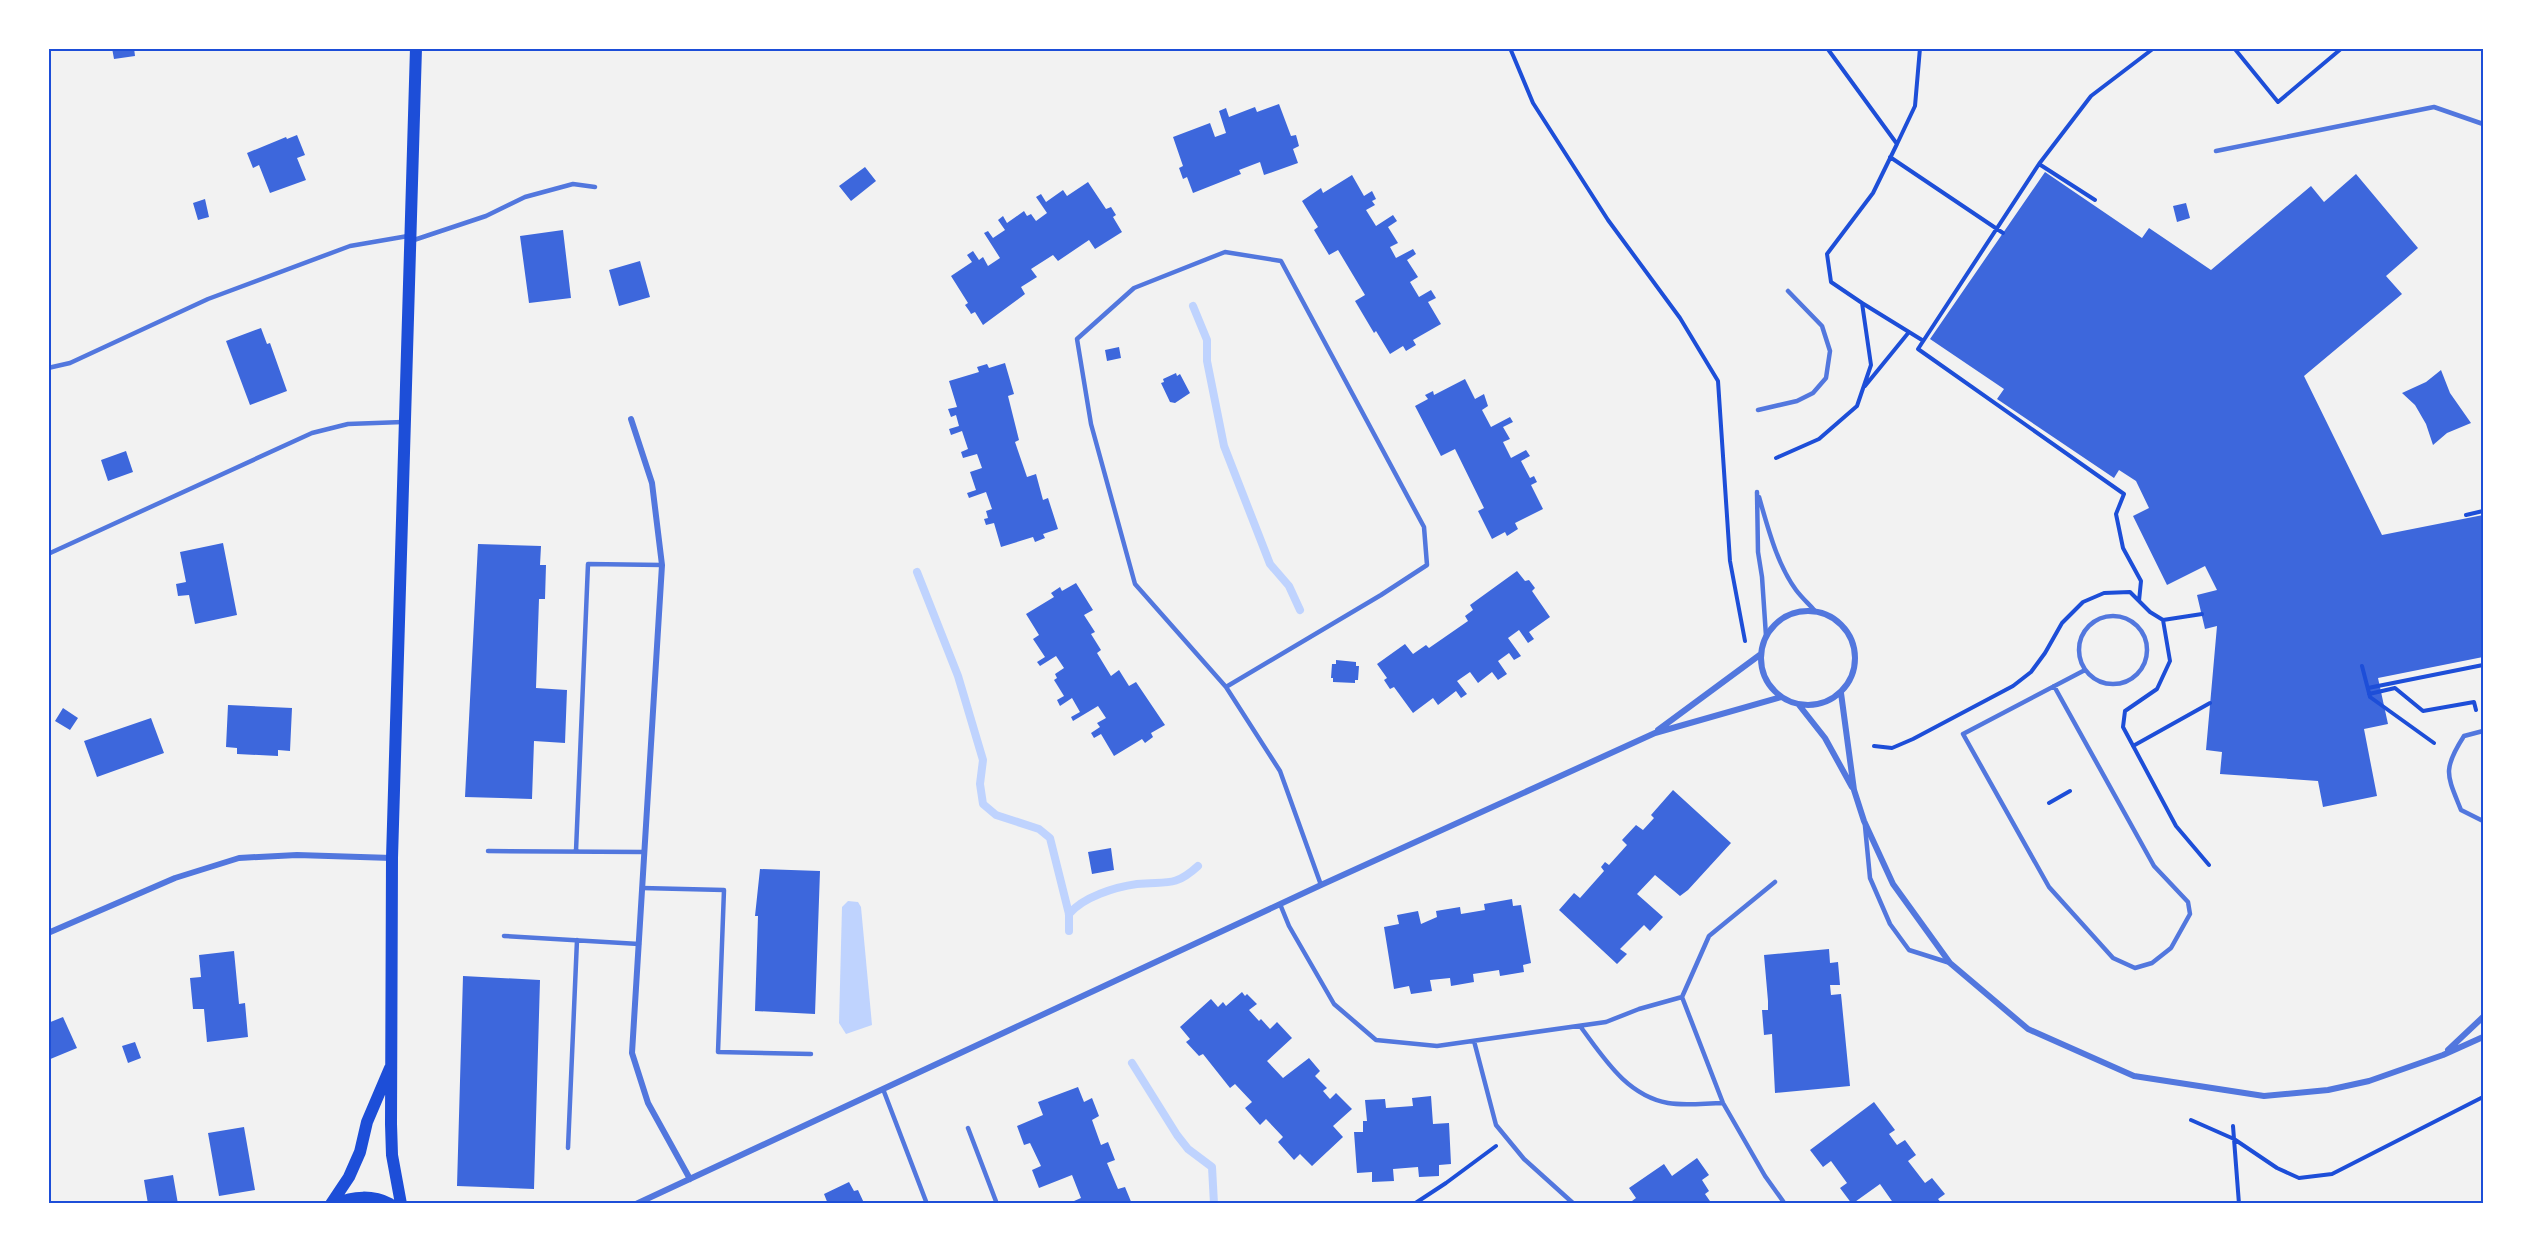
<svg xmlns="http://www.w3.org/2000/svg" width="2531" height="1252" font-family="'Public Sans',sans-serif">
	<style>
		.water { fill: #bfd3fe }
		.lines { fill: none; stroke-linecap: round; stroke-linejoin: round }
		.stream { stroke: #bfd3fe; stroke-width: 8 }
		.building { fill: #3d67dc }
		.path { stroke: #1d4ed8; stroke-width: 4 }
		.service { stroke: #5277de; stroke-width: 4.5 }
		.minor { stroke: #5277de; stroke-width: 6 }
		.secondary { stroke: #1d4ed8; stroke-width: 12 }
		.neatline { fill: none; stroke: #1d4ed8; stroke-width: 2 }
	</style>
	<rect width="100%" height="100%" fill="#f2f2f2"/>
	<path class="water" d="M848 901 858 902 861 907 872 1025 846 1034 839 1023 842 907Z"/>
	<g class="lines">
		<path class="stream" d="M1193 306 1207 340V361L1224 446 1270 564 1289 586 1300 610
			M917 572 958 676 983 760 980 784 983 804 996 815 1039 829 1050 838 1069 914V931
			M1069 914C1083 897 1115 887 1137 884 1166 881 1174 888 1198 866
			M1132 1063 1177 1135 1188 1149 1212 1167 1214 1204"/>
	</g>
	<path class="building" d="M112 48H134L135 56 114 59Z
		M1279 104 1291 136 1296 135 1299 146 1293 149 1298 163 1264 175 1260 162 1239 170 1241 174 1193 193 1187 177 1183 179 1179 168 1183 166 1173 137 1210 123 1215 137 1226 133 1219 111 1226 108 1229 117 1255 107 1257 112Z
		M297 135 305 155 297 158 306 180 270 193 259 165 253 168 247 153 286 137 287 139Z
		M865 167 876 181 851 201 839 186Z
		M2045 172 2142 238 2149 228 2211 270 2311 186 2324 202 2356 174 2418 248 2386 276 2402 294 2304 376 2382 535 2483 515V657L2378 678 2388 724 2364 729 2377 796 2323 807 2318 781 2220 774 2222 752 2206 750 2217 626 2205 629 2197 595 2217 590 2205 566 2167 585 2133 516 2149 508 2136 481 2119 470 2114 478 1997 399 2004 389 1930 339Z
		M1352 175 1364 196 1372 191 1376 199 1372 201 1375 205 1366 210 1376 226 1393 215 1397 221 1388 227 1398 243 1390 247 1396 258 1413 249 1416 254 1407 260 1418 277 1410 282 1419 297 1431 290 1436 298 1428 302 1441 324 1413 340 1416 345 1406 351 1403 346 1390 354 1376 331 1374 333 1355 301 1365 295 1338 250 1329 255 1314 230 1318 227 1302 201 1321 188 1323 193Z
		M1088 182 1106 209 1111 207 1116 215 1113 217 1122 232 1095 249 1089 240 1058 261 1053 255 1031 269 1037 277 1021 287 1025 294 983 325 975 312 971 314 970 312 965 305 968 303 951 276 972 262 967 255 973 251 979 260 983 257 988 266 1000 258 984 233 988 231 993 238 1005 230 998 220 1003 216 1007 223 1024 211 1027 216 1031 214 1036 221 1047 213 1036 197 1041 194 1046 202 1063 190 1067 196Z
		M205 199 209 217 198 220 193 203Z
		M2186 203 2190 218 2177 222 2173 206Z
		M563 230 571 298 529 303 520 236Z
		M640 261 650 297 619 306 609 270Z
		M261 328 267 344 270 343 287 391 250 405 226 341Z
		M1119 347 1121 358 1107 361 1105 350Z
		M1005 363 1014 394 1008 396 1019 440 1015 442 1027 477 1036 474 1043 500 1048 498 1058 529 1043 534 1045 538 1035 542 1033 537 1001 547 994 523 986 525 984 519 988 518 986 511 992 509 986 492 969 498 967 493 976 490 970 472 982 468 977 454 963 458 961 452 968 449 962 431 951 435 949 429 959 426 956 415 951 417 948 409 957 407 949 381 979 372 977 367 987 364 989 368Z
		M2441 370 2450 393 2471 423 2447 433 2433 445 2426 424 2415 405 2402 393 2426 382Z
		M1176 373 1177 376 1180 374 1190 393 1175 403 1170 402 1161 383 1164 382 1163 379Z
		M1465 379 1475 399 1484 394 1488 406 1482 410 1491 427 1510 417 1513 422 1503 427 1510 439 1503 442 1511 458 1526 450 1530 456 1521 461 1530 478 1534 476 1537 482 1531 485 1543 509 1515 523 1518 529 1507 536 1505 532 1492 539 1478 511 1484 508 1455 449 1441 456 1415 406 1428 399 1425 395 1433 391 1434 395Z
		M126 451 133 472 108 481 101 460Z
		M223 543 237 615 195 624 189 595 178 596 176 584 186 582 180 552Z
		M478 544 541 546 540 565H546L545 599H539L536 688 567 690 565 743 534 741 532 799 465 797Z
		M1517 571 1525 581 1529 580 1535 588 1532 591 1550 617 1529 632 1534 639 1528 643 1519 630 1508 638 1521 656 1514 660 1509 653 1498 661 1507 674 1498 680 1492 672 1478 683 1470 672 1457 681 1467 694 1461 698 1456 691 1438 705 1433 698 1413 713 1394 687 1390 689 1384 680 1387 678 1377 664 1405 644 1413 654 1426 645 1429 648 1468 621 1465 616 1473 610 1470 605Z
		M1076 583 1093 610 1084 615 1095 632 1091 634 1101 650 1097 653 1111 676 1119 670 1129 686 1136 682 1165 725 1151 733 1153 737 1145 743 1142 739 1114 756 1101 734 1094 738 1091 733 1100 727 1097 723 1106 718 1098 706 1073 721 1071 717 1080 712 1072 698 1060 706 1057 700 1064 696 1054 680 1057 678 1055 674 1064 668 1056 656 1040 666 1037 662 1045 657 1033 639 1039 635 1026 614 1054 597 1051 593 1060 587 1062 591Z
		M1336 660 1356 662V666H1359L1358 680H1355V683L1333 682V678H1331L1332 664H1336Z
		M228 705 292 708 290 751 278 750V756L237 754V748L226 747Z
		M63 708 78 718 70 730 55 721Z
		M151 718 164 753 97 777 84 741Z
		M1673 790 1731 843 1688 890 1680 896 1655 875 1637 894 1663 917 1650 931 1644 925 1620 949 1627 954 1617 964 1559 910 1574 893 1580 898 1604 871 1601 867 1605 862 1609 865 1627 845 1622 840 1636 825 1643 830 1654 818 1651 815Z
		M1111 848 1114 870 1092 874 1088 852Z
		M760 869 820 871 815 1014 755 1011 758 916H755Z
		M1512 899 1513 906 1521 905 1531 963 1523 965 1524 972 1500 976 1499 970 1473 974 1474 982 1451 986 1450 978 1430 980 1432 991 1411 994 1409 986 1394 989 1384 927 1399 924 1397 915 1418 911 1421 924 1437 917 1436 911 1460 907 1461 914 1485 910 1484 904Z
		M1829 949 1830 963 1838 962 1840 985H1830L1831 995 1841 994 1850 1086 1775 1093 1772 1034 1764 1035 1762 1010H1768V1001L1764 955Z
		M234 951 239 1004 245 1003 248 1037 207 1042 204 1009H193L190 978 201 977 199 955Z
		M463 976 540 980 534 1189 457 1186Z
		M1242 992 1245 996 1247 994 1257 1004 1249 1010 1259 1021 1261 1019 1270 1029 1277 1022 1292 1038 1267 1061 1283 1078 1309 1058 1320 1071 1315 1076 1327 1088 1323 1091 1330 1099 1336 1093 1352 1109 1333 1126 1343 1137 1312 1166 1300 1154 1294 1160 1278 1142 1283 1137 1266 1119 1260 1125 1245 1108 1252 1102 1235 1084 1230 1088 1203 1054 1199 1056 1186 1042 1190 1039 1180 1027 1211 999 1218 1007 1223 1002 1226 1006Z
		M63 1017 77 1048 48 1060V1023Z
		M135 1042 141 1058 128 1063 122 1046Z
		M1078 1087 1084 1102 1092 1098 1099 1116 1092 1120 1101 1145 1108 1142 1115 1160 1107 1163 1118 1189 1125 1187 1132 1204H1067L1081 1198 1072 1175 1039 1188 1032 1170 1041 1166 1030 1143 1024 1145 1017 1126 1043 1115 1038 1102Z
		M1431 1096 1433 1124 1449 1123 1451 1164 1439 1165V1176L1419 1177 1418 1167 1393 1169 1394 1181 1372 1182V1172L1357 1173 1354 1132H1363V1121H1367L1365 1100 1385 1099 1386 1108 1413 1106 1412 1098Z
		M1874 1102 1895 1130 1889 1134 1897 1145 1905 1140 1916 1155 1908 1161 1925 1183 1932 1178 1945 1194 1938 1199 1942 1204H1894L1880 1184 1852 1204 1840 1188 1847 1183 1831 1161 1823 1167 1810 1150Z
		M244 1127 255 1190 219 1196 208 1133Z
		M1697 1158 1709 1175 1702 1180 1709 1191 1705 1194 1712 1204H1628L1636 1198 1629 1188 1664 1164 1672 1176Z
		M173 1175 178 1204H148L144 1180Z
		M849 1182 854 1191 858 1190 864 1203 828 1204 824 1194Z"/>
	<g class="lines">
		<path class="path" d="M1510 48 1533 103 1608 220 1680 318 1718 381 1730 561 1745 641
			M2234 48 2278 102 2342 48
			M1897 144 1915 106 1920 48
			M1890 157 2003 233
			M2039 164 2095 200
			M1862 303 1922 340
			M1865 386 1909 332
			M1776 458 1819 439 1857 406 1871 365 1862 303 1831 282 1827 254 1873 193 1897 144 1827 48
			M2466 515 2483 511
			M2139 601 2141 581 2123 548 2116 514 2124 494 1918 349 2039 164 2091 96 2154 48
			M2163 620 2202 614
			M2362 666 2370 697 2434 743
			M2368 688 2483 665
			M2369 694 2395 688 2423 711 2474 702 2476 710
			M1874 746 1892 748 1913 739 2013 686 2031 672 2045 653 2062 623 2083 602 2104 593 2130 592 2150 612 2163 620 2170 661 2157 689 2125 711 2123 727 2176 826 2209 865
			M2133 746 2210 703
			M2049 803 2070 791
			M2191 1120 2234 1139 2277 1168 2299 1178 2332 1174 2483 1097
			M2233 1126 2239 1204
			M1414 1204 1446 1183 1496 1146"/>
		<path class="service" d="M2216 151 2434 107 2483 124
			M411 241 486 216 525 197 573 184 595 187
			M48 368 70 363 208 299 350 246 408 236
			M1758 410 1797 401 1813 393 1826 378 1830 351 1822 326 1788 291
			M1757 492 1758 552 1762 577 1766 636
			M1759 497C1768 528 1777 564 1796 590 1802 598 1809 604 1815 611
			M48 554 312 433 348 424 403 422
			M2079 650a34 34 0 1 1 68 0a34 34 0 1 1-68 0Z
			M2054 686 2154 866 2188 902 2190 914 2171 948 2152 963 2135 968 2113 958 2049 887 1963 734 2085 670
			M1226 687 1381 595 1427 565 1424 527 1281 261 1225 252 1134 288 1077 339 1091 424 1135 584 1226 687 1280 771 1321 885
			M2483 731 2464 736C2442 770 2447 775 2461 810L2483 821
			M1865 826 1870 878 1890 924 1909 950 1950 963
			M488 851 644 852
			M576 851 588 564 662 565
			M642 888 724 890 718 1052 811 1054
			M1280 904 1289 926 1334 1004 1376 1040 1437 1046 1606 1022 1639 1009 1682 997 1709 936 1775 882
			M504 936 639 944
			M1682 997 1723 1103 1765 1176 1785 1204
			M1580 1026C1604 1058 1626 1095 1668 1103 1685 1106 1706 1103 1723 1103
			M1474 1041 1496 1125 1524 1159 1574 1204
			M883 1089 927 1204
			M968 1128 997 1204
			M568 1148 577 940"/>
		<path class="minor" d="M631 419 652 483 662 565 632 1053 648 1103 690 1179
			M1761 658a47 47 0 1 1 94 0a47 47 0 1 1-94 0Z
			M1841 693 1854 790 1864 821 1893 884 1950 963 2028 1029 2134 1076 2264 1096 2328 1090 2369 1081 2443 1055 2483 1037
			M1799 705 1825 738 1852 787
			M1658 730 1761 654
			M48 933 175 878 239 858 297 855 392 858
			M2448 1050 2483 1017
			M636 1204 1321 885 1655 733 1781 697"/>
		<path class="secondary" d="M331 1204 349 1177 360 1152 367 1122 390 1068
			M336 1204C353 1196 373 1195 390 1204
			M401 1204 392 1155 391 1124 392 858 416 48"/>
	</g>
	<rect width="2531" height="1252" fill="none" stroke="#ffffff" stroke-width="99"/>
	<rect x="50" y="50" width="2432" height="1152" class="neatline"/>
</svg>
